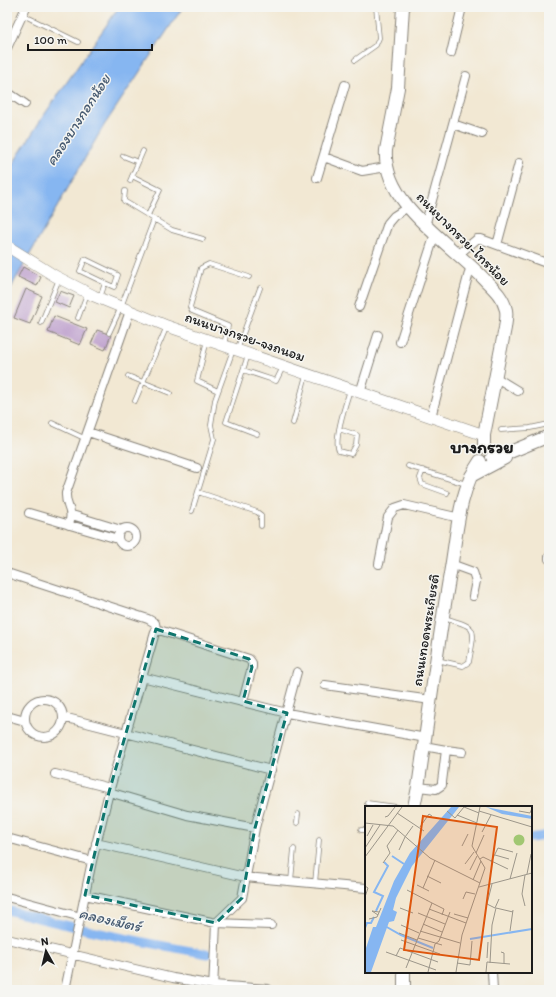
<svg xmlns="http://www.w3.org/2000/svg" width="556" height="997" font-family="Itim,'Playpen Sans Thai',sans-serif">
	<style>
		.water { fill: #86b6f1; stroke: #516986 }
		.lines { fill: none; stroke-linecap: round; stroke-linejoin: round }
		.canal { stroke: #86b6f1; stroke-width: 9 }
		.building { fill: #bfa2ce }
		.service-casing { stroke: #878278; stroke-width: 5.5 }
		.minor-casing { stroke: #878278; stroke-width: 10 }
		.tertiary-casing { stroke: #878278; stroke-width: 12 }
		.secondary-casing { stroke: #878278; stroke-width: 14 }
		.service { stroke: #fff; stroke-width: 4 }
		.minor { stroke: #fff; stroke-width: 8 }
		.tertiary { stroke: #fff; stroke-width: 11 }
		.secondary { stroke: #fff; stroke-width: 12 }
		.marked { fill: #0f766e; fill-opacity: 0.2; stroke: #0f766e; stroke-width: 3; stroke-dasharray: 8 5; stroke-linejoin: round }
		.labels { text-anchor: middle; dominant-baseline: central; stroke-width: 3; stroke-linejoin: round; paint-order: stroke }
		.street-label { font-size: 14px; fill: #1c1c1c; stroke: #f6f6f2 }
		.water-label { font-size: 15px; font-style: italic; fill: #465a71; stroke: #f6f6f2 }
		.district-label { font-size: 18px; font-weight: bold; fill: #1c1c1c; stroke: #f6f6f2 }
		.inset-river { fill: none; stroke: #86b6f1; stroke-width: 2 }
		.inset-road { fill: none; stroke: #9c968a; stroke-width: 1 }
		.view { fill: #de560d; fill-opacity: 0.15; stroke: #de560d; stroke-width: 2 }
		.inset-edge { fill: none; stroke: #1c1c1c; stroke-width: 2 }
	</style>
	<rect width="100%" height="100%" fill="#f6f6f2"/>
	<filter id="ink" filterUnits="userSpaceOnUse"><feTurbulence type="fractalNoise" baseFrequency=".025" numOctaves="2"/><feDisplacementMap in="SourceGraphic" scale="8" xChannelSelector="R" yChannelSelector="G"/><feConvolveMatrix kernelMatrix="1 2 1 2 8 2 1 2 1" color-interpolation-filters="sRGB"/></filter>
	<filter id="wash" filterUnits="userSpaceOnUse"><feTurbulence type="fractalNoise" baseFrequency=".012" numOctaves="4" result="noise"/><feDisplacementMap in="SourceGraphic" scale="16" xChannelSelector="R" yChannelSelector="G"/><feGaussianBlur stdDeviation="0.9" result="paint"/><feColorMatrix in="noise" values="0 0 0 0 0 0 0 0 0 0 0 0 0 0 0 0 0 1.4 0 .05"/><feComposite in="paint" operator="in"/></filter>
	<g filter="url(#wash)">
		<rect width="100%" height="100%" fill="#f2e8d3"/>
		<path class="water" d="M119 7H183L103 127 14 282 7 298V173L42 118Z"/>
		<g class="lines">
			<path class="canal" d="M531 838 549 835
				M7 910C73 928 140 942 208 954"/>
		</g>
		<g id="blocks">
			<path class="building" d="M23 267 41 277 37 286 18 277Z
				M26 289 42 296 30 324 14 318Z
				M60 291 74 296 69 308 55 302Z
				M54 316 87 329 80 345 48 332Z
				M97 330 111 335 105 350 91 344Z"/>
		</g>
	</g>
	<g filter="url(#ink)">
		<use href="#blocks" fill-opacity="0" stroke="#878278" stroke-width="1"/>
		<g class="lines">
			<defs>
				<path id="service" d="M367 7H375
					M23 15 78 42
					M355 60 376 45 379 38 376 7
					M123 156 138 162
					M132 176 160 190 148 215
					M130 181 143 151
					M125 191 124 201 172 230 203 239
					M100 298 105 283 114 287 118 275 85 259 80 271 105 283
					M78 318 87 294
					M41 323 59 279
					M109 333 121 307 154 219
					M207 340 197 381 218 391
					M224 345 228 326 192 311 190 307 201 268 209 264 249 277
					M237 350 260 288
					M248 355 226 422 257 434
					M243 370 276 381 283 367
					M128 376 170 393
					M135 401 167 326
					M52 423 86 439
					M293 423 306 375
					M339 429 357 435 356 445 351 454 339 451C333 440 346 403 350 390
					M501 430 530 428 549 424
					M408 466 466 484
					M423 470 420 478 422 484 447 493
					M198 492 257 512 261 515V526
					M192 511 214 439 211 425 215 400 233 350
					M437 660 463 666 469 662C475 627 479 628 444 618
					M367 803 397 807
					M297 823 298 814
					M361 830H366
					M291 881 294 849
					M315 883 319 840"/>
				<path id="minor" d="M7 48 26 7
					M451 53 462 7
					M7 92 25 104
					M453 124 482 134
					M324 157 362 171 387 167
					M317 178 345 85
					M425 226 466 76
					M497 245 519 163
					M459 254 477 239H481L549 264
					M359 307 388 223 394 216 408 207
					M400 342 435 234
					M495 377 518 391
					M360 393 378 335
					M431 417 471 265
					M88 432 197 468
					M29 513 118 539
					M72 515 121 530
					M69 525C74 508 65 508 66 493L130 311
					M118 537a9 9 0 1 1 18 0a9 9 0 1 1-18 0Z
					M549 557V559
					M379 564 388 517 395 508 404 505 460 518
					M451 564 473 572 476 581 473 596
					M7 573 148 619 155 623 156 629
					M142 677 287 713 426 738
					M325 685 431 700
					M25 718a19 19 0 1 1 38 0a19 19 0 1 1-38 0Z
					M7 716 25 721
					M63 717 271 770
					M446 750 462 752
					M55 774 110 788
					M418 787 436 789 442 785V782L446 750 424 746
					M109 792 187 815 255 828
					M7 838 92 861
					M96 843 245 877 366 888
					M85 895 216 923 271 925
					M7 897 81 917
					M7 939 173 978 214 985 268 989
					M492 972 493 990
					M65 990 92 861 109 792 156 629 249 659 252 663V667L243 701
					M213 990 216 923 242 898 255 828 297 672"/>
				<path id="tertiary" d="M7 246 55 276 94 296 167 326 484 435"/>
				<path id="secondary" d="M403 7 398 88 386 150C382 204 452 244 485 280 494 289 503 297 506 310 507 315 506 322 505 328L484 435V447
					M492 457 510 452 549 436
					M471 476 505 458
					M414 807 418 787C429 714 438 641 451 568 457 533 459 490 480 461
					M404 972V990"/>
			</defs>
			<use href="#service" class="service-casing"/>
			<use href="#minor" class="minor-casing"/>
			<use href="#tertiary" class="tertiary-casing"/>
			<use href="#secondary" class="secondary-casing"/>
			<use href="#service" class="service"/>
			<use href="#minor" class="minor"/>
			<use href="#tertiary" class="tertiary"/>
			<use href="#secondary" class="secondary"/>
		</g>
	</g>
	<path class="marked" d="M156 629 249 659 252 667 243 701 287 713 255 828 242 898 216 923 85 895 109 792Z"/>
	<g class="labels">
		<g class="street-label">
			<text transform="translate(463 239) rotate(45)">ถนนบางกรวย-ไทรน้อย</text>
			<text transform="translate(245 337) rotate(19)">ถนนบางกรวย-จงถนอม</text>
			<text transform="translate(426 630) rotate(-81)">ถนนเทอดพระเกียรติ</text>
		</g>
		<g class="water-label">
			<text transform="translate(78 120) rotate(-57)">คลองบางกอกน้อย</text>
			<text transform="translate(110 920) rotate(13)">คลองเม็ตร์</text>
		</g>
		<g class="district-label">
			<text x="482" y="447">บางกรวย</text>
		</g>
	</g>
	<g transform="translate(365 806)">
		<rect width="167" height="167" fill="#f2e8d3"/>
		<path d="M148.5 34a5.5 5.5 0 1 1 11 0a5.5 5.5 0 1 1-11 0Z" fill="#a1c772"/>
		<path d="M86 1H94L47 60 31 92 28 104 32 106 29 115 24 116 6 166H0V145L8 121H11L29 75 45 47ZM121 1 167 10V13L137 8Z" fill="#86b6f1"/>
		<path class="inset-river" d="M27 50 39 58M11 105 18 90 9 86 23 60 19 56M20 120 36 129 68 142M0 122 2 117H6L9 111M105 133 167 123"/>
		<path class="inset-road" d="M82 5 90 12 99 1 114 7M114 5 167 21M154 5 165 7 167 2M32 7 59 25M92 9 112 17M20 11 23 10 30 1M0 17 28 20 65 52 115 77M55 21 64 8 67 10M117 26 126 9M2 30 8 19M40 31 48 20M97 40 103 28M0 42 15 19M34 44 40 31M111 47 119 29M130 49 144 53M0 51 37 1M115 53 118 51 143 63M126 56 133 42 148 46M18 57 25 47 22 40 33 24M100 58 109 46M105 64 112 50M162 68 166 48M62 70 76 77M145 73 152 47M108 74 116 55M127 78 122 98 130 102 134 93M52 79 64 85M0 80 3 82 0 91M114 81 167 67M58 82 70 54M42 84 67 97M98 93 101 86 110 88M160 100 157 88 160 69M35 102 48 107M64 103 101 117M53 107 80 118M89 108 103 112M13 109 7 105 14 106M4 113 12 111 16 102M58 118 77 126M36 119 54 127M55 125 95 137M145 125 148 104M34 127 52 134M53 132 77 139M36 134 75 148M21 146 71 164M136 146 139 147V157M31 150 35 142 73 156M122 152 123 136M92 157 105 159 107 135M125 157 127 119 131 102 148 106M41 162 67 97 79 103 77 109M63 166 70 138 74 135 85 106M91 166 97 129 120 62 107 40 115 1M121 166 122 156 145 158"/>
		<path class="view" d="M58 10 132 21 114 154 39 144Z"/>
		<rect width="167" height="167" class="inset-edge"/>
	</g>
	<rect width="556" height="997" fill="none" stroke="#f6f6f2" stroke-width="24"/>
	<g transform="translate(46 951) rotate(352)" stroke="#f6f6f2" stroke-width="3" paint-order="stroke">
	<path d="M0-3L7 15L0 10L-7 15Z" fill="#1c1c1c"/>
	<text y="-6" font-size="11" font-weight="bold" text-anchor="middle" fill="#1c1c1c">N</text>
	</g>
	<path d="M28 44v6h124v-6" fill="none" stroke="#1c1c1c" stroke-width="2"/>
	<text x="34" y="44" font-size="12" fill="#1c1c1c" stroke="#f6f6f2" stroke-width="3" paint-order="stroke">100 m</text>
</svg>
